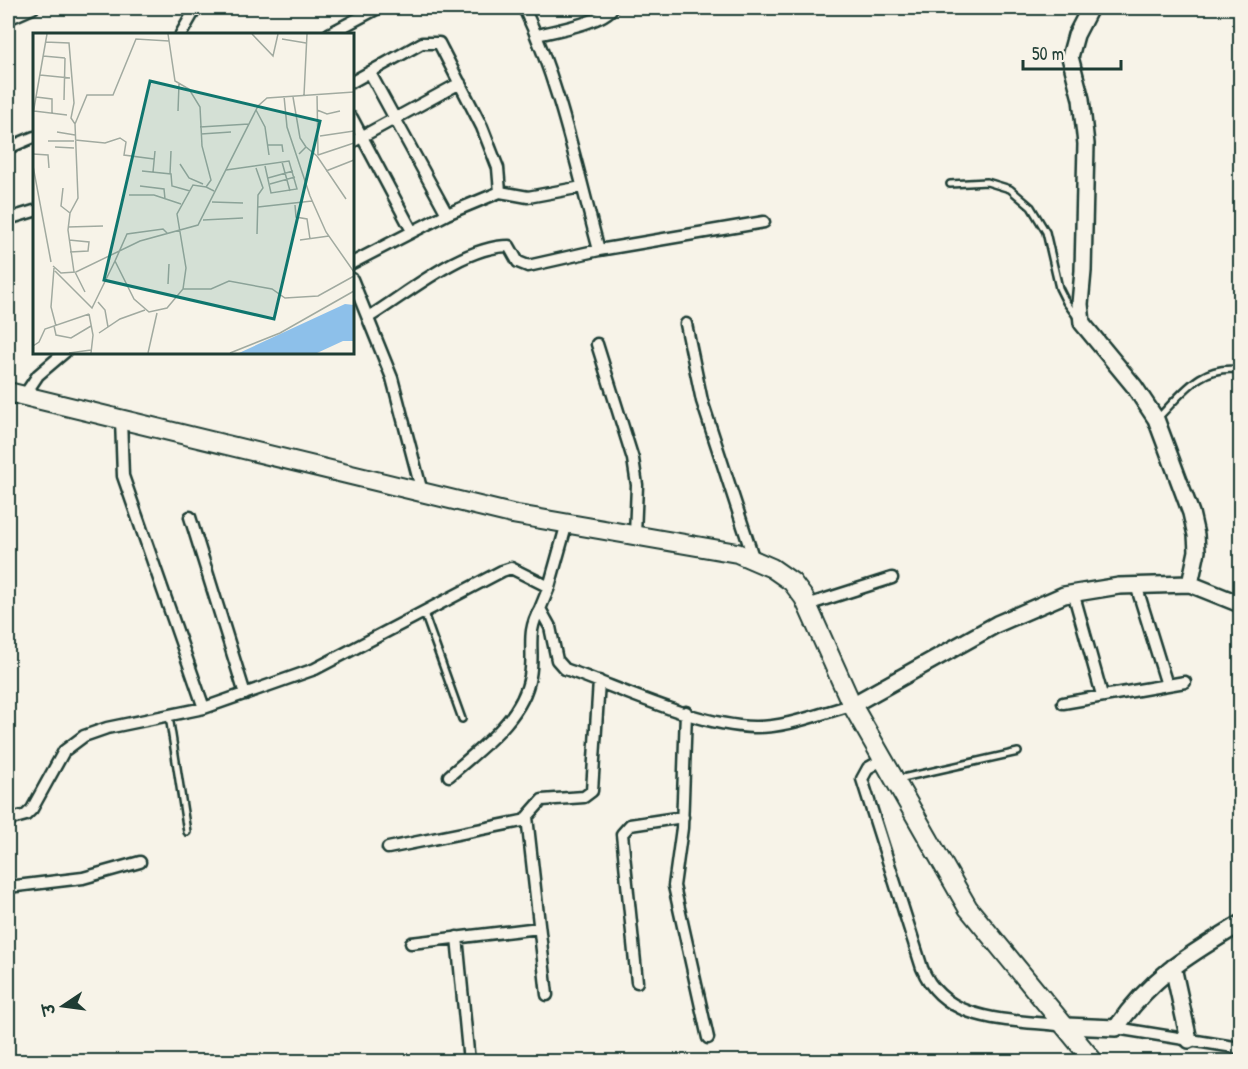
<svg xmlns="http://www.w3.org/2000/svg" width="1248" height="1069" font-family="'Patrick Hand','Playpen Sans Deva',sans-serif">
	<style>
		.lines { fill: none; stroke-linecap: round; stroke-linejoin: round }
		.lane-casing { stroke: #1f3d34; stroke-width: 10 }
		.street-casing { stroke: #1f3d34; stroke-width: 15 }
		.secondary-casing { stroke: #1f3d34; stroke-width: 20 }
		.primary-casing { stroke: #1f3d34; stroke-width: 22 }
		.lane { stroke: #f7f3e8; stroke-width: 5 }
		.street { stroke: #f7f3e8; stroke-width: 10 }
		.secondary { stroke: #f7f3e8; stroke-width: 15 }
		.primary { stroke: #f7f3e8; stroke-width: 18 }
		.inset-road { fill: none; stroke: #a1aaa0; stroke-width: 1.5 }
		.view { fill: #0f766e; fill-opacity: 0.15; stroke: #0f766e; stroke-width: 3 }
		.inset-edge { fill: none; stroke: #1f3d34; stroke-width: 3 }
	</style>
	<rect width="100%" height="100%" fill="#f7f3e8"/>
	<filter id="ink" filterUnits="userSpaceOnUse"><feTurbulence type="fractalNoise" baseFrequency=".0167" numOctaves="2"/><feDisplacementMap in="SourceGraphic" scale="12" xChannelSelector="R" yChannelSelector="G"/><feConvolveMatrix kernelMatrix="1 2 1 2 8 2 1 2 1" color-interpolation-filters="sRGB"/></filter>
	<g filter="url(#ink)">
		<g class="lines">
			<defs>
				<path id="lane" d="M950 184 987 182 1010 189 1031 207 1046 232 1059 288 1066 302 1077 317
					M1157 419C1183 393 1200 364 1240 370
					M424 613 462 719
					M169 716 187 832
					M898 779 1018 752"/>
				<path id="street" d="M524 8C560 84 577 169 599 250
					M8 19 33 8
					M181 34 196 8
					M329 34 378 8
					M537 35C554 31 604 22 612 8
					M370 73 447 214
					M352 82 422 43H439L482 127 498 168 500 192 447 214 352 263
					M352 118 412 231
					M352 142 460 83
					M8 148 34 137
					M500 192 528 197 582 187
					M8 219 34 211
					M352 279 392 378 422 492
					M369 317C408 293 463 246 509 246L518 262 528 266 599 250 764 222
					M686 324 702 401 754 560
					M597 344 633 459 637 485 635 535
					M24 396 38 375 65 352
					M121 419 123 476 204 708
					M190 517 245 694
					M1136 585 1167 685
					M549 587 540 609 550 627 557 660 565 669C620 688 697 726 754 727 786 728 821 713 852 705
					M1073 592 1102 695
					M807 605 892 578
					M1063 703 1185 682
					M686 712 682 828 674 886 708 1038
					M882 760 868 768 862 779 922 968C945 1025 1013 1019 1065 1026
					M449 776C479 749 523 719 530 676 535 650 525 634 540 609
					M8 820 26 815 32 809 64 751 84 736 107 728 204 708 315 669 502 571 511 568 549 587 567 523
					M388 848 527 820
					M8 887 83 878 140 862
					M457 937 469 1062
					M411 943 539 928
					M637 982 622 834 630 825 683 817
					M547 995 527 817 542 800 584 797 592 791 599 681
					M1116 1028 1240 1048"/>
				<path id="secondary" d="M1090 8 1076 35 1070 57 1081 99 1086 144 1083 271 1080 304 1082 323 1134 386 1156 419 1191 513 1196 535 1197 551 1190 584
					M852 705 997 624 1064 595 1119 586 1190 584 1240 604
					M1173 967 1189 1040
					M1066 1026 1116 1028C1152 976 1187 956 1240 924"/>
				<path id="primary" d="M8 392 512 514 737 553 772 568 792 582 804 598 852 705 968 908 1094 1062"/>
			</defs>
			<use href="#lane" class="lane-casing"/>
			<use href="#street" class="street-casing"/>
			<use href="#secondary" class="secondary-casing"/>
			<use href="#primary" class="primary-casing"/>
			<use href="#lane" class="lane"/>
			<use href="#street" class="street"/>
			<use href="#secondary" class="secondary"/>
			<use href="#primary" class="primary"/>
		</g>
	</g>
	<g transform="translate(33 33)">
		<rect width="321" height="321" fill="#f7f3e8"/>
		<path d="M312 271 321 272V308H310L284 320H206Z" fill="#8dc0ea"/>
		<path class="inset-road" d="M135 1 142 48 156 56 167 74 169 113 178 147 173 154 181 158M219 1 240 23 245 1M249 6 273 10M12 9 36 10 41 70 38 85 42 91 54 62H80L103 6 136 8M10 23 32 25M7 42 37 45M284 61 285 122M271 62 274 1M251 63 254 94 277 163 293 199 321 239M3 64 19 66V80M260 64 267 105 273 114M31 67 32 25M223 77 232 94 236 122M284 77 294 81 307 78M1 78 34 82M145 78 146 51M0 81 14 1M167 94 216 91M24 99 42 102M168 101 198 99M287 103 321 98M42 107 72 110 87 105 93 109 91 122 121 126M15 108H41M235 112H249L250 119M22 114 41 115M0 121 15 122 16 135M266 121 273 114 284 123 313 166M285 122 321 110M249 129 257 158M147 131 156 145 170 151M0 133 18 229M223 135 230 155 225 162 224 201M193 137 256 128 264 156 238 160 232 133M109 138 138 141 139 153 157 158M293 138 321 127M120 139 122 118M137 141 138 118M235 145 260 138M237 151 262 144M107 153 131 156 132 166M30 155 28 173 37 180 35 197 41 239M96 162H121L148 171M179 169 210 170M262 172 263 184 274 186 277 206M225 174 279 168M37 180 45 165 42 91M170 187 210 185M35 194 70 193M134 200 130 196 94 201 82 228 101 266 116 279 134 275 150 256 153 235 144 181 160 152 173 154M36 207 56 209 55 218 37 219M267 207 296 203M20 233 28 240 43 239 107 208 165 192 225 73 234 65 321 59M21 235 18 274 23 293M22 238 59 275 82 228M42 239 52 259M135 251 136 231M150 256H178L196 248 239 256 252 265 285 263 321 243M65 269 72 277 75 294M56 281 60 302 58 320M21 293 23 302 38 305 58 293M66 300 87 286 112 277M0 313 6 309 12 296 56 281M36 320 58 317M115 320 124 280M197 320 247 300 321 258"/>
		<path class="view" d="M117 48 287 88 241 286 71 247Z"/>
		<rect width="321" height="321" class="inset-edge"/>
	</g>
	<rect width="1248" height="1069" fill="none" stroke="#f7f3e8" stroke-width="30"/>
	<rect x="15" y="15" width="1218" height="1039" fill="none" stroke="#1f3d34" stroke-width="2" filter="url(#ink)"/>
	<g transform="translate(63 1006) rotate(257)" stroke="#f7f3e8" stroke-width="4.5" paint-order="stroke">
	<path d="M0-4.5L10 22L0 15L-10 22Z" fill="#1f3d34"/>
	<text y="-9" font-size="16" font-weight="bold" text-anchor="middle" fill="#1f3d34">उ</text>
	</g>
	<path d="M1023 60v9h98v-9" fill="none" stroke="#1f3d34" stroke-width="3"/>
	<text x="1032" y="60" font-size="18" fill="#1f3d34" stroke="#f7f3e8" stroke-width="4.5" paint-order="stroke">50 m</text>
</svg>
